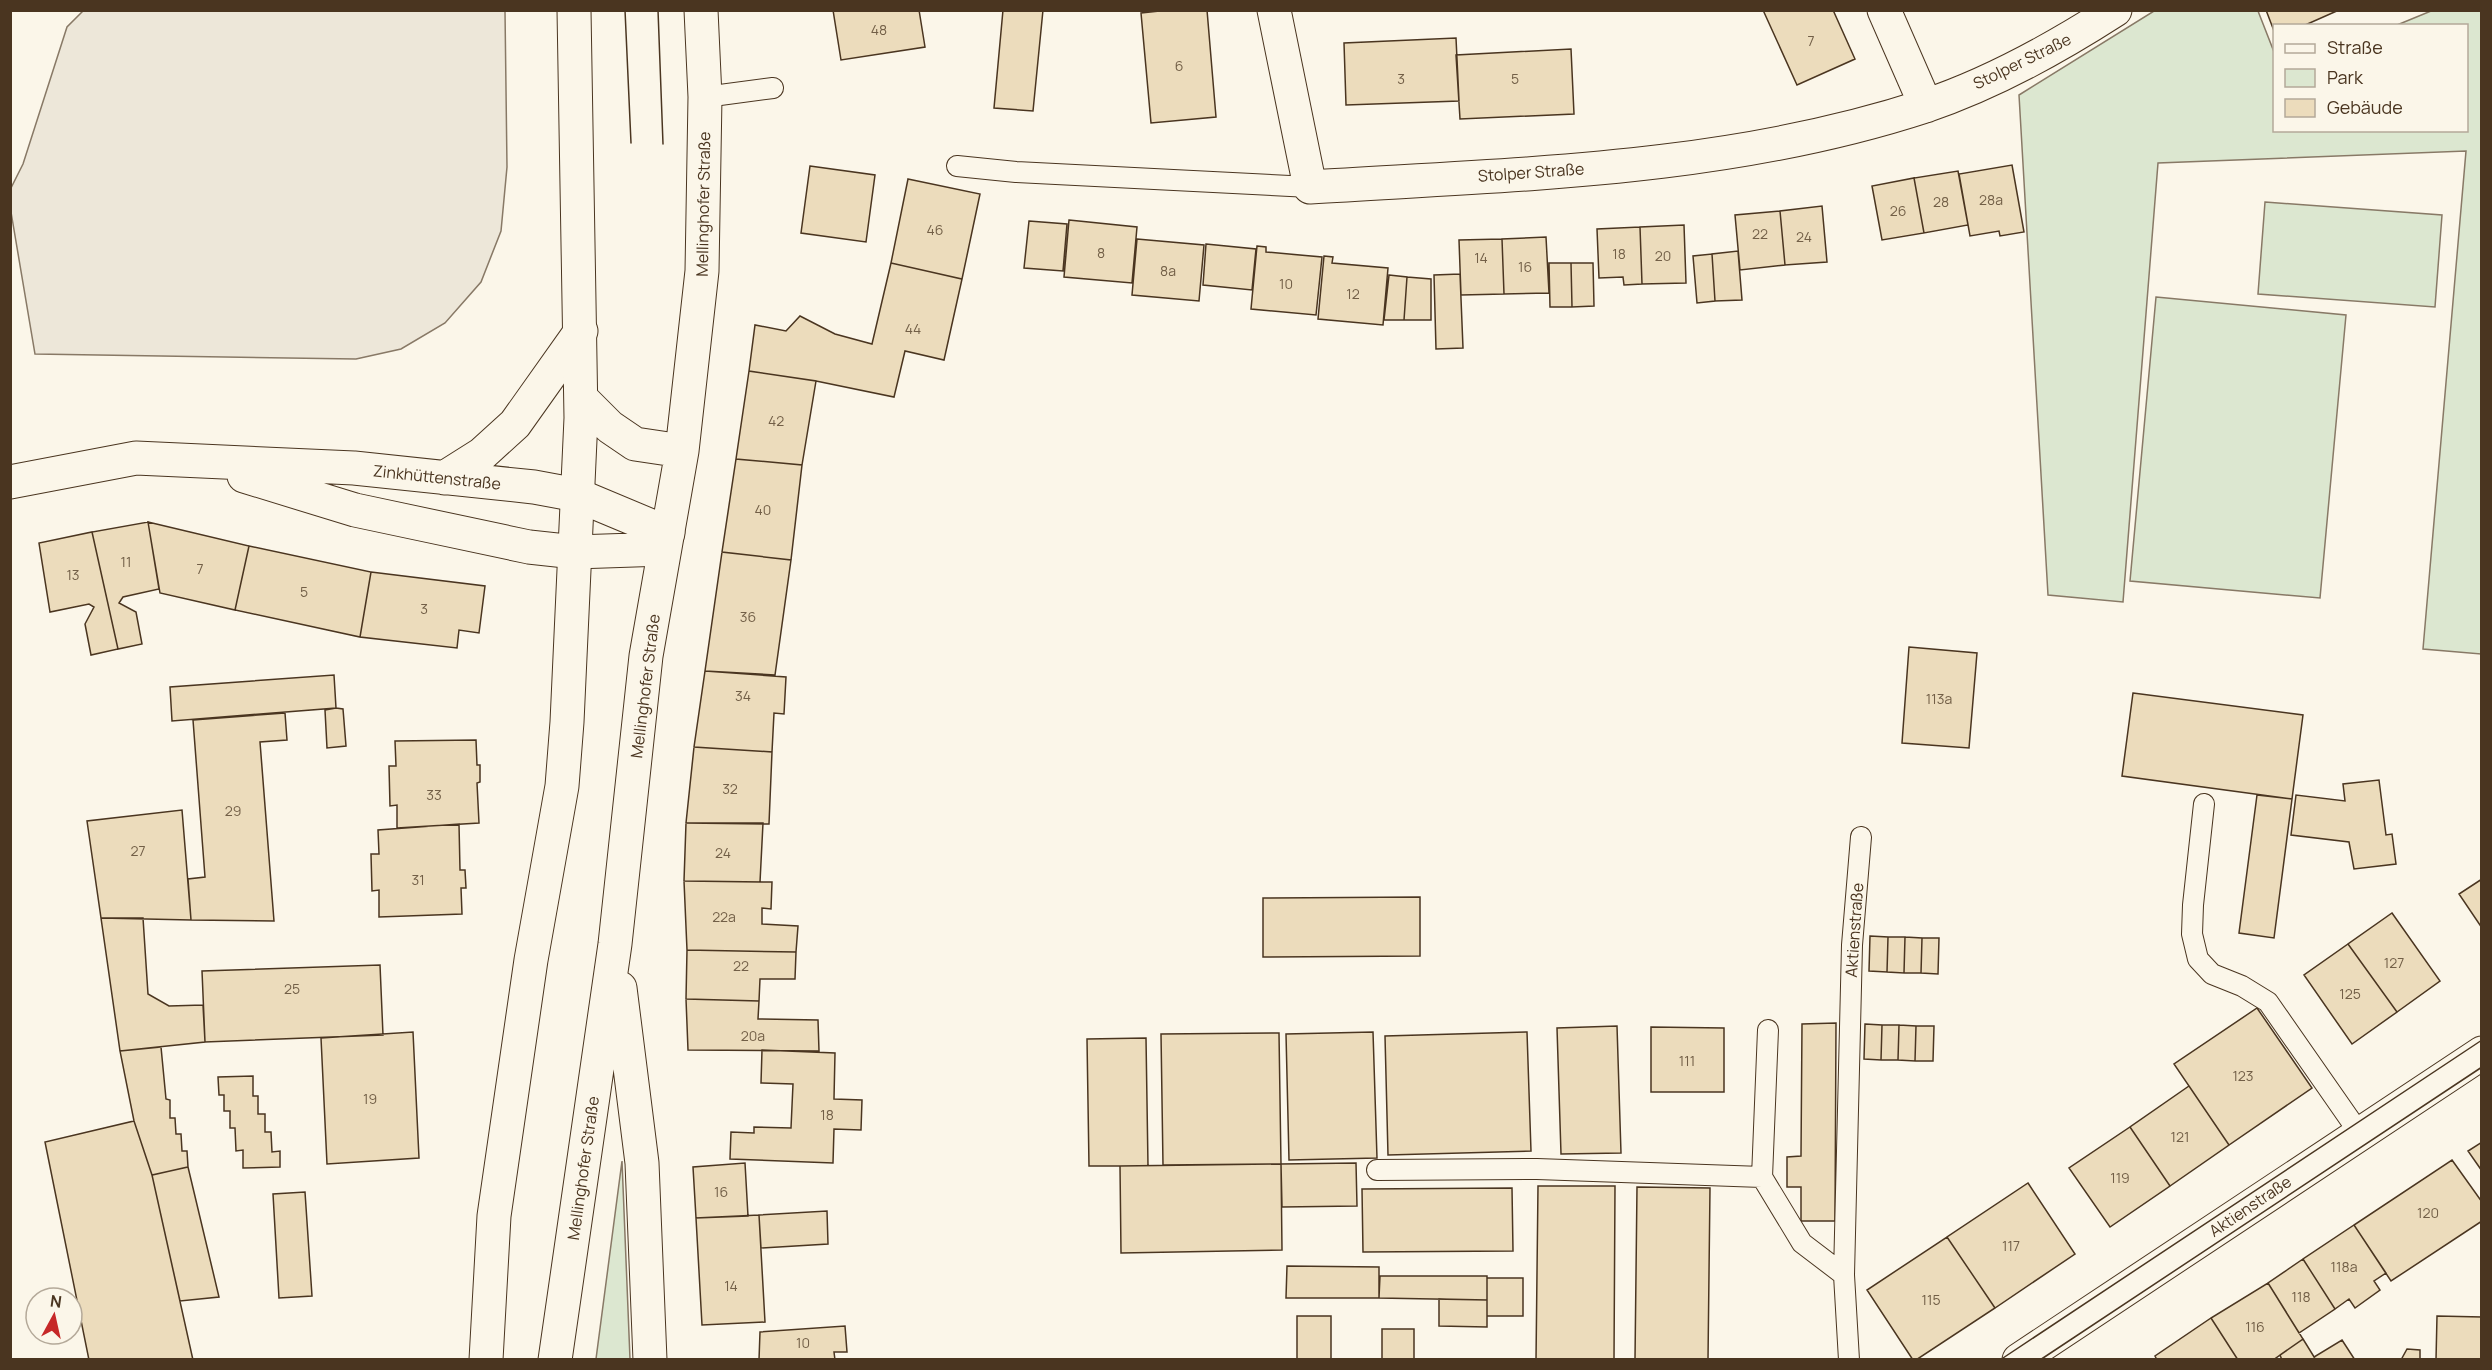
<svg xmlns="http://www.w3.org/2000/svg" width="2492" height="1370" font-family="Manrope,sans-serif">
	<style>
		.green { fill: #dce7d0; stroke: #887966; stroke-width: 1.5 }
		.parking { fill: #ede7d9; stroke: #887966; stroke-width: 1.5 }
		.building { fill: #ecdcbc; stroke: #4a3520; stroke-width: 1.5 }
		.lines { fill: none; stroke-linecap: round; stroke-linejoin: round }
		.service-casing { stroke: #4a3520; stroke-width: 22 }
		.minor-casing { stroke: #4a3520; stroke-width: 35 }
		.secondary-casing { stroke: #4a3520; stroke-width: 35 }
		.primary-casing { stroke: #4a3520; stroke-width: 35 }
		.service { stroke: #fbf6e9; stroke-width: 20 }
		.minor { stroke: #fbf6e9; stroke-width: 33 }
		.secondary { stroke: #fbf6e9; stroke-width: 33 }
		.primary { stroke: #fbf6e9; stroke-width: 33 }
		.tram { stroke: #4a3520; stroke-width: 1.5 }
		.labels { text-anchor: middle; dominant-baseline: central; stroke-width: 4.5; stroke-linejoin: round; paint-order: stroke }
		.number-label { font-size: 14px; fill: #725f47 }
		.street-label { font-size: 16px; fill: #4a3520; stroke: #fbf6e9 }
	</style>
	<rect width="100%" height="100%" fill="#fbf6e9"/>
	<path class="green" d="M2154 11H2258L2274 52V130H2466V26L2397 25 2431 11H2481V654L2423 649 2466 151 2158 163 2123 602 2048 595 2019 95Z
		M2265 202 2442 215 2435 307 2258 294Z
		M2156 297 2346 315 2320 598 2130 581Z
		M622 1161 630 1359H596Z"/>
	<path class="parking" d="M83 11H505L507 167 501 231 481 282 445 323 401 349 356 359 35 354 11 212V188L23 164 67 27Z"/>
	<path class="building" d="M833 10H919L925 47 841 60Z
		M1003 10H1043L1033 111 994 108Z
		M1169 10H1207L1216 117 1151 123 1141 13Z
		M1763 10H1833L1855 59 1797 85Z
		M2266 10H2339L2303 26H2274V31Z
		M1456 38 1459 101 1346 105 1344 43Z
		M1571 49 1574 114 1460 119 1456 55Z
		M2012 165 2024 232 2000 236 1999 231 1970 236 1959 174Z
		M810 166 875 175 866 242 801 233Z
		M1958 171 1968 225 1924 233 1914 178Z
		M1914 178 1924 233 1882 240 1872 186Z
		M908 179 980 194 962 279 891 263Z
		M1822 206 1827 262 1785 265 1780 211Z
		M1780 211 1785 265 1740 270 1735 215Z
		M1069 220 1137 227 1132 283 1064 277Z
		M1029 221 1067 224 1063 271 1024 268Z
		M1684 225 1686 283 1642 284 1640 227Z
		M1640 227 1642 284 1624 285 1623 277 1599 278 1597 229Z
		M1546 237 1549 293 1504 294 1502 239Z
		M1137 239 1204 245 1199 301 1132 295Z
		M1502 239 1504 294 1461 295 1459 240Z
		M1206 244 1256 249 1252 290 1203 285Z
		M1257 246 1266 247V252L1322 257 1316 315 1251 309Z
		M1738 251 1742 300 1715 301 1712 254Z
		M1712 254 1715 301 1697 303 1693 256Z
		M1324 256 1333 257 1332 263 1388 268 1383 325 1318 319Z
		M891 263 962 279 944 360 905 351 894 397 816 381 749 371 755 325 786 331 800 316 835 334 872 344Z
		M1549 263H1571L1572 307H1550Z
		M1571 263H1593L1594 306 1572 307Z
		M1460 274 1463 348 1436 349 1434 275Z
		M1389 275 1407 277 1404 320H1384Z
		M1407 277 1431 279V320H1404Z
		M749 371 816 381 802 465 736 459Z
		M736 459 802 465 791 560 722 552Z
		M148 522 159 589 123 597 119 603 136 612 142 644 118 649 92 532Z
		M148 522 249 546 235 610 160 593Z
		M92 532 118 649 91 655 85 624 94 607 89 604 50 612 39 543Z
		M249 546 371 572 360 637 235 610Z
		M722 552 791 560 775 675 705 671Z
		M371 572 485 586 479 633 459 630 457 648 360 637Z
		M1909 647 1977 653 1969 748 1902 743Z
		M705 671 786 677 784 714 774 713 772 752 694 747Z
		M334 675 336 708 172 721 170 687Z
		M2133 693 2303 715 2292 799 2122 776Z
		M336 708 343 709 346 746 327 748 325 710Z
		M285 713 287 740 260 742 274 921 191 920 188 879 205 877 193 720Z
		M476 740 477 765H480V782L477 783 479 823 397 828V805L390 806 389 766H396L395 741Z
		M694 747 772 752 769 824 686 823Z
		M2379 780 2386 835 2392 834 2396 864 2354 869 2349 842 2291 835 2296 795 2345 801 2343 784Z
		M2257 795 2292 799 2274 938 2239 933Z
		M182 810 191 920 101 918 87 821Z
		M686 823H763L760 882 684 881Z
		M459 824 460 870H465L466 888H461L462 914 379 917V890L372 891 371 854H379L378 830Z
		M2482 879V928L2459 894Z
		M684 881 772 882 771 909 762 908V924L798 926 796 952 687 950Z
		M1420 897V956L1263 957V898Z
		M2392 913 2440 981 2397 1012 2348 944Z
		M101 918H143L148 994 169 1006 203 1005 205 1042 120 1051Z
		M1870 936 1888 937 1887 972 1869 971Z
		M1888 937H1905L1904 973 1887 972Z
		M1905 937 1922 938 1921 973H1904Z
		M1922 938H1939L1938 974 1921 973Z
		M2348 944 2397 1012 2352 1044 2304 975Z
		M687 950 796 952 795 979H760L759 1001 686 999Z
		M380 965 383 1035 205 1042 202 971Z
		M686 999 759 1001 758 1019 818 1020 819 1051 688 1050Z
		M2257 1008 2312 1088 2229 1145 2174 1064Z
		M1836 1023 1835 1221H1801V1187H1787V1157L1801 1156 1802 1024Z
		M1865 1024 1882 1025 1881 1060 1864 1059Z
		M1882 1025H1899L1898 1060H1881Z
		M1899 1025 1916 1026 1915 1061 1898 1060Z
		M1617 1026 1621 1153 1561 1154 1557 1028Z
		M1916 1026H1934L1933 1061H1915Z
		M1651 1027 1724 1028V1092H1651Z
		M413 1032 419 1158 327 1164 321 1038Z
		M1373 1032 1377 1158 1289 1160 1286 1034Z
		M1527 1032 1531 1151 1388 1155 1385 1036Z
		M1279 1033 1281 1164 1163 1165 1161 1034Z
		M1146 1038 1148 1166H1089L1087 1039Z
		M161 1047 166 1099 170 1100V1118H175L176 1134H181L182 1151H187L188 1167 152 1175 134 1121 120 1051Z
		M762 1050 835 1053 834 1099 862 1100 861 1130 834 1129 833 1163 730 1159 731 1132 754 1133V1127L791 1128 793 1084 761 1083Z
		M253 1076V1096H258V1114H265V1132H271L272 1152 280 1151V1167L243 1168V1150L236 1151 235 1128H230V1111H224V1095H219L218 1077Z
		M2189 1086 2229 1145 2170 1186 2130 1127Z
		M134 1121 152 1175 193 1360H89L45 1142Z
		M2130 1127 2170 1186 2110 1227 2069 1168Z
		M2482 1142V1171L2468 1151Z
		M2452 1160 2482 1202V1221L2391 1281 2354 1225Z
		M745 1163 748 1216 696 1218 693 1167Z
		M1356 1163 1357 1206 1282 1207 1281 1164Z
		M1281 1164 1282 1250 1121 1253 1120 1166Z
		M188 1167 219 1297 180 1301 152 1175Z
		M2028 1183 2075 1254 1995 1308 1947 1237Z
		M1538 1186H1615L1614 1360H1536Z
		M1637 1187 1710 1188 1708 1360H1635Z
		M1512 1188 1513 1251 1363 1252 1362 1189Z
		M305 1192 312 1296 279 1298 273 1194Z
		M827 1211 828 1244 761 1248 759 1215Z
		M759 1215 765 1322 702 1325 696 1218Z
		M2354 1225 2386 1273 2374 1281 2380 1290 2355 1308 2349 1299 2335 1309 2303 1259Z
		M1947 1237 1995 1308 1916 1360H1913L1867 1290Z
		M2303 1259 2335 1309 2299 1333 2268 1283Z
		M1287 1266 1379 1267V1298H1286Z
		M1380 1276H1487V1300L1379 1298Z
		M1487 1278H1523V1316H1487Z
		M2268 1283 2303 1339 2273 1360H2238L2211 1318Z
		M1439 1299 1487 1300V1327L1439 1326Z
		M1297 1316H1331V1360H1297Z
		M2437 1316 2482 1317 2481 1360H2436Z
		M2211 1318 2238 1360H2157L2155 1356Z
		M845 1326 847 1352H834L835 1360H759L760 1332Z
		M1382 1329H1414V1360H1382Z
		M2303 1339 2316 1360H2282L2280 1355Z
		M2342 1340 2355 1360H2316L2314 1357Z
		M2407 1349 2420 1350V1360H2401Z"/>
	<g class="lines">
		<defs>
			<path id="service" d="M705 97 773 88
				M957 166 1016 172 1310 187
				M2204 804 2193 905 2192 934 2198 959 2212 974 2242 986 2268 1002 2360 1134
				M1768 1030 1762 1177 1802 1243 1844 1275
				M1377 1170 1537 1169 1762 1177
				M1849 1360 1844 1275 1852 945 1861 837"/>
			<path id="minor" d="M1274 10 1310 187C1516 174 1726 171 1925 106 1991 84 2056 48 2115 10
				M1884 10 1926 106
				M244 476 355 510 529 547 575 552 664 549
				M444 478 482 454 515 424 581 331
				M10 482 136 458 354 468 534 487 577 495 668 533"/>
			<path id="secondary" d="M581 398 610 427 635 444 682 451
				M620 988 642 1163 650 1360
				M486 1360 494 1216 531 960 562 786 567 722 581 418 574 10
				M555 1360 615 944 646 656 682 451 702 271 705 97 701 10"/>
			<path id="primary" d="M2019 1360 2482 1053"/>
		</defs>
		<use href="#service" class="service-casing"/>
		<use href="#minor" class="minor-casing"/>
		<use href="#secondary" class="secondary-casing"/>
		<use href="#primary" class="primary-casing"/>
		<use href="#service" class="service"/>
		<use href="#minor" class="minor"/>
		<use href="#secondary" class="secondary"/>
		<use href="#primary" class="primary"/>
		<path class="tram" d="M625 10 631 143
			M658 10 663 144
			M2000 1360 2482 1040
			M2040 1360 2482 1067"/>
	</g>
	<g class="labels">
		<g class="number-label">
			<text x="879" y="29">48</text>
			<text x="1811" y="40">7</text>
			<text x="1179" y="65">6</text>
			<text x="1401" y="78">3</text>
			<text x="1515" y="78">5</text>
			<text x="1991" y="199">28a</text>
			<text x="1941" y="201">28</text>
			<text x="1898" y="210">26</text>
			<text x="935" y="229">46</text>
			<text x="1760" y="233">22</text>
			<text x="1804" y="236">24</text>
			<text x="1101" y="252">8</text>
			<text x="1619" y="253">18</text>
			<text x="1663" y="255">20</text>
			<text x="1481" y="257">14</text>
			<text x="1525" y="266">16</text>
			<text x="1168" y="270">8a</text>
			<text x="1286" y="283">10</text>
			<text x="1353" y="293">12</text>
			<text x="913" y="328">44</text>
			<text x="776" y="420">42</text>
			<text x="763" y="509">40</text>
			<text x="126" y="561">11</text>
			<text x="200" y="568">7</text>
			<text x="73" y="574">13</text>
			<text x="304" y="591">5</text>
			<text x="424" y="608">3</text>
			<text x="748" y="616">36</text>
			<text x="743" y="695">34</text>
			<text x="1939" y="698">113a</text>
			<text x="730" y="788">32</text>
			<text x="434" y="794">33</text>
			<text x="233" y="810">29</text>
			<text x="138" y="850">27</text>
			<text x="723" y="852">24</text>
			<text x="418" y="879">31</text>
			<text x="724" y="916">22a</text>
			<text x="2394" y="962">127</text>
			<text x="741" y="965">22</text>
			<text x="292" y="988">25</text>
			<text x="2350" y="993">125</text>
			<text x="753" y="1035">20a</text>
			<text x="1687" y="1060">111</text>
			<text x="2243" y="1075">123</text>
			<text x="370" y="1098">19</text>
			<text x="827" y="1114">18</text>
			<text x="2180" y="1136">121</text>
			<text x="2120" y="1177">119</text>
			<text x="721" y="1191">16</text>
			<text x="2428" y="1212">120</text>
			<text x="2011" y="1245">117</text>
			<text x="2344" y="1266">118a</text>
			<text x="731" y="1285">14</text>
			<text x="2301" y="1296">118</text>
			<text x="1931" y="1299">115</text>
			<text x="2255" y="1326">116</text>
			<text x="803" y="1342">10</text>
		</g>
		<g class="street-label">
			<text transform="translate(2022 61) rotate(-26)">Stolper Straße</text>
			<text transform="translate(1531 172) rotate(-4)">Stolper Straße</text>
			<text transform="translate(703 204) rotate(-89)">Mellinghofer Straße</text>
			<text transform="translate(437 477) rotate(6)">Zinkhüttenstraße</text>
			<text transform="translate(645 686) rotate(-83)">Mellinghofer Straße</text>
			<text transform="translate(1854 930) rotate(-86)">Aktienstraße</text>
			<text transform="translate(583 1168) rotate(-82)">Mellinghofer Straße</text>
			<text transform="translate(2250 1206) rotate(-34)">Aktienstraße</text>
		</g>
	</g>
	<rect width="2492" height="1370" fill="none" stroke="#4a3520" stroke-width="24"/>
	<rect x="2273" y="24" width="195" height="108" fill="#fbf6e9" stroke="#b4a999" stroke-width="1.5"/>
	<rect x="2285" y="44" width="30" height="9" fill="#fbf6e9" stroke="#b4a999" stroke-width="1.5"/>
	<text x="2327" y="54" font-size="18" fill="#4a3520">Straße</text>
	<rect x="2285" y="69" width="30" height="18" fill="#dce7d0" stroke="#b4a999" stroke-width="1.5"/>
	<text x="2327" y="84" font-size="18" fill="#4a3520">Park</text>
	<rect x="2285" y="99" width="30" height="18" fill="#ecdcbc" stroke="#b4a999" stroke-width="1.5"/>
	<text x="2327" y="114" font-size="18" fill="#4a3520">Gebäude</text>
	<g transform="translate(54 1316) rotate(8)"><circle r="28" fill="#fbf6e9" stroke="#b4a999" stroke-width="1.5"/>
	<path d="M0-4.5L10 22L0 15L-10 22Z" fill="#c62828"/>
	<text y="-9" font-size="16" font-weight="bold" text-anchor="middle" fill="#4a3520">N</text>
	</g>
</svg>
